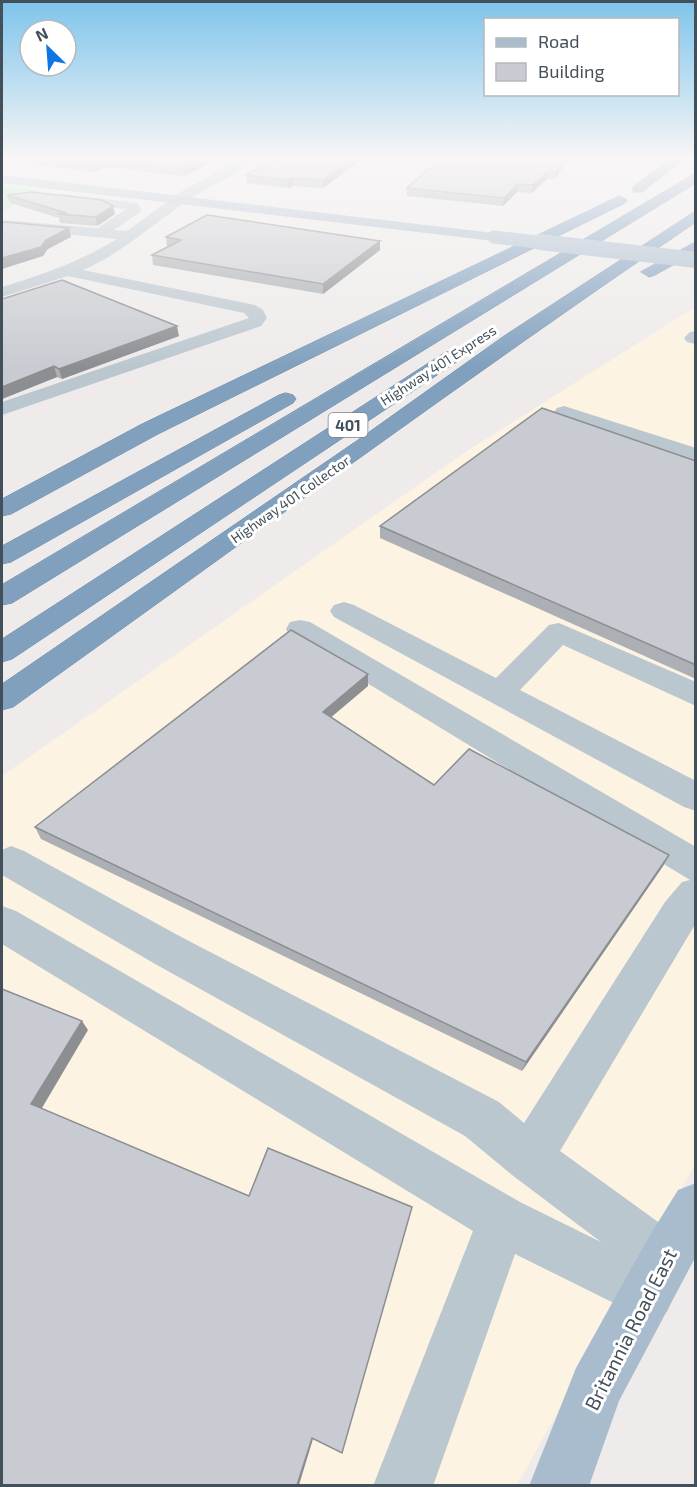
<svg xmlns="http://www.w3.org/2000/svg" width="697" height="1487" font-family="'Exo 2',sans-serif">
	<style>
		.commercial { fill: #fcf3e2 }
		.green { fill: #b6f0ca }
		.lines { fill: none; stroke-linecap: round; stroke-linejoin: round }
		.highway-casing { stroke: #6b8ba9; stroke-width: 1 }
		.minor { fill: #bbc7cf; fill-rule: evenodd }
		.major { fill: #a9bccd; fill-rule: evenodd }
		.highway { fill: #80a0be; fill-rule: evenodd }
		.major-bridge-far1 { stroke: #a9bccd; stroke-width: 13 }
		.major-bridge { stroke: #a9bccd; stroke-width: 16 }
		.wall { fill: #acafb4 }
		.shaded-wall { fill: #8c8e92 }
		.building { fill: #c8cbd1; stroke: #8c8e92; stroke-width: 1.5 }
		.labels { text-anchor: middle; dominant-baseline: central; stroke-width: 6; stroke-linejoin: round; paint-order: stroke }
		.far-street-label { font-size: 14px; fill: #43505a; stroke: #fff }
		.shield { fill: #fff; stroke: #7b848c; stroke-width: 1.5 }
		.shield-label { font-size: 15px; font-weight: bold; fill: #43505a }
		.near-street-label { font-size: 20px; fill: #43505a; stroke: #fff }
	</style>
	<rect width="100%" height="100%" fill="#efebeb"/>
	<path class="commercial" d="M695 307V1164L517 1485H2V776L464 453Z"/>
	<path class="green" d="M2 186 41 190 2 212Z"/>
	<g class="lines">
		<defs>
			<path id="highway" d="M671 159H685L642 192H634L632 189 634 186Z
				M696 173V183L12 603 2 605V585Z
				M620 196 627 200 625 203 158 434 11 514 2 516V499L142 424Z
				M696 211V222C465 379 240 545 13 707L2 710V684L358 440 504 336Z
				M696 242V252L655 275 649 277 641 272Z
				M451 351 458 353 460 357 458 361 12 659 2 662V639L444 353Z
				M286 393 293 395 296 399 293 403 11 562 2 564V546L279 395Z"/>
		</defs>
		<use href="#highway" class="highway-casing"/>
		<path class="minor" d="M239 159H254C238 176 210 185 191 198 155 222 123 253 83 270L255 305 263 310 267 318 261 326 2 415V402L249 318 244 313 68 276 2 297V287C44 274 79 262 117 239L2 228V220L98 228 126 209 58 201 57 198 58 195 63 194 137 203 142 209 140 212 114 230 127 231 181 192Z
			M696 331V344L687 342 684 338 690 332Z
			M564 406 696 448V462L557 416 554 412 557 408Z
			M344 602 354 605 496 678 549 625 559 623 696 682V706L563 645 520 690 696 781V811L684 807 334 617 330 611 334 605Z
			M300 620 310 622 696 847V923L560 1151 683 1240 691 1258 683 1276 670 1282 675 1293 667 1312 648 1320 515 1254 433 1486H373L473 1231 2 944V906L16 911 520 1202 601 1242 512 1175 465 1136 157 965 2 875V850L11 846 24 851 185 939 499 1102 524 1123 665 902 682 882 690 880 290 636 286 629 290 622Z"/>
		<path class="major" d="M2 175 494 233 501 237 494 241 2 183Z
			M696 1183V1256L619 1401 589 1486H529L576 1368 647 1240 678 1190Z"/>
		<use href="#highway" class="highway"/>
		<path class="major-bridge-far1" d="M494 237 553 244"/>
		<path class="major-bridge" d="M540 242 696 260"/>
	</g>
	<path class="wall" d="M29 159H217L185 176 107 167 94 172 31 164Z
		M363 159 323 188 293 186 288 188 247 183 246 175Z
		M568 159 555 179H547L532 193 517 192 503 206 407 196V188Z
		M7 195 115 214 97 226 60 223 59 218 10 203Z
		M166 237 380 241V250L323 294 153 265 152 255 168 246H167Z
		M2 299 179 336 62 379 57 377 2 399Z
		M696 461V679L380 538V526Z
		M368 686 331 717 434 785 669 855 663 866 522 1071 41 839 35 827Z"/>
	<path class="shaded-wall" d="M106 159 107 167 94 172 93 165Z
		M202 159H217L185 176 184 168Z
		M353 159H363L323 188V180Z
		M564 159H568L555 179 556 172Z
		M548 171 547 179 532 193 533 185Z
		M293 178V186L288 188V180Z
		M518 184 517 192 503 206 504 198Z
		M113 206 115 214 97 226 96 217Z
		M69 228 71 237 48 249 43 256 2 269V258L46 240Z
		M380 241V250L323 294V284Z
		M177 326 179 336 62 379 59 369Z
		M54 366 57 377 2 399V387Z
		M368 674V686L323 724V712Z
		M669 855 663 866 522 1071 526 1062Z
		M82 1021 88 1030 39 1113 31 1104Z
		M312 1438 313 1439 299 1485H297Z"/>
	<path class="building" d="M48 159H202L184 168 106 159 93 165Z
		M274 159H353L323 180 293 178 288 180 246 175Z
		M440 159H564L556 172 548 171 533 185 518 184 504 198 407 188Z
		M32 192 102 200 113 206 96 217 58 214 66 213 7 195Z
		M207 215 380 241 323 284 152 255 181 240 166 237Z
		M5 222 69 228 46 240 41 247 2 258V223Z
		M62 280 177 326 59 369 54 366 2 387V299Z
		M542 408 696 461V665L380 526Z
		M291 630 368 674 323 712 434 785 469 749 669 855 526 1062 35 827Z
		M2 989 82 1021 31 1104 249 1196 268 1148 412 1207 342 1453 312 1438 297 1485H2Z"/>
	<linearGradient id="sky" x2="0" y2="1"><stop stop-color="#7ec4eb"/><stop offset="0.43" stop-color="#f8f6f6"/><stop offset="1" stop-color="#f8f6f6" stop-opacity="0"/></linearGradient>
	<rect width="697" height="367" fill="url(#sky)"/>
	<g class="labels">
		<g class="far-street-label">
			<text transform="translate(438 365) rotate(-33)">Highway 401 Express</text>
			<text transform="translate(290 499) rotate(-35)">Highway 401 Collector</text>
		</g>
		<rect class="shield" x="328.5" y="413" width="39" height="24" rx="4.5"/>
		<g class="shield-label">
			<text x="348" y="425">401</text>
		</g>
		<g class="near-street-label">
			<text transform="translate(630 1329) rotate(-63)">Britannia Road East</text>
		</g>
	</g>
	<rect width="697" height="1487" fill="none" stroke="#43505a" stroke-width="6"/>
	<rect x="484" y="18" width="195" height="78" fill="#ffffff" stroke="#b4b9bd" stroke-width="1.5"/>
	<rect x="496" y="38" width="30" height="9" fill="#a9bccd" stroke="#b4b9bd" stroke-width="1.5"/>
	<text x="538" y="48" font-size="18" fill="#43505a">Road</text>
	<rect x="496" y="63" width="30" height="18" fill="#c8cbd1" stroke="#b4b9bd" stroke-width="1.5"/>
	<text x="538" y="78" font-size="18" fill="#43505a">Building</text>
	<g transform="translate(48 48) rotate(335)"><circle r="28" fill="#ffffff" stroke="#b4b9bd" stroke-width="1.5"/>
	<path d="M0-4.5L10 22L0 15L-10 22Z" fill="#1075e4"/>
	<text y="-9" font-size="16" font-weight="bold" text-anchor="middle" fill="#43505a">N</text>
	</g>
</svg>
